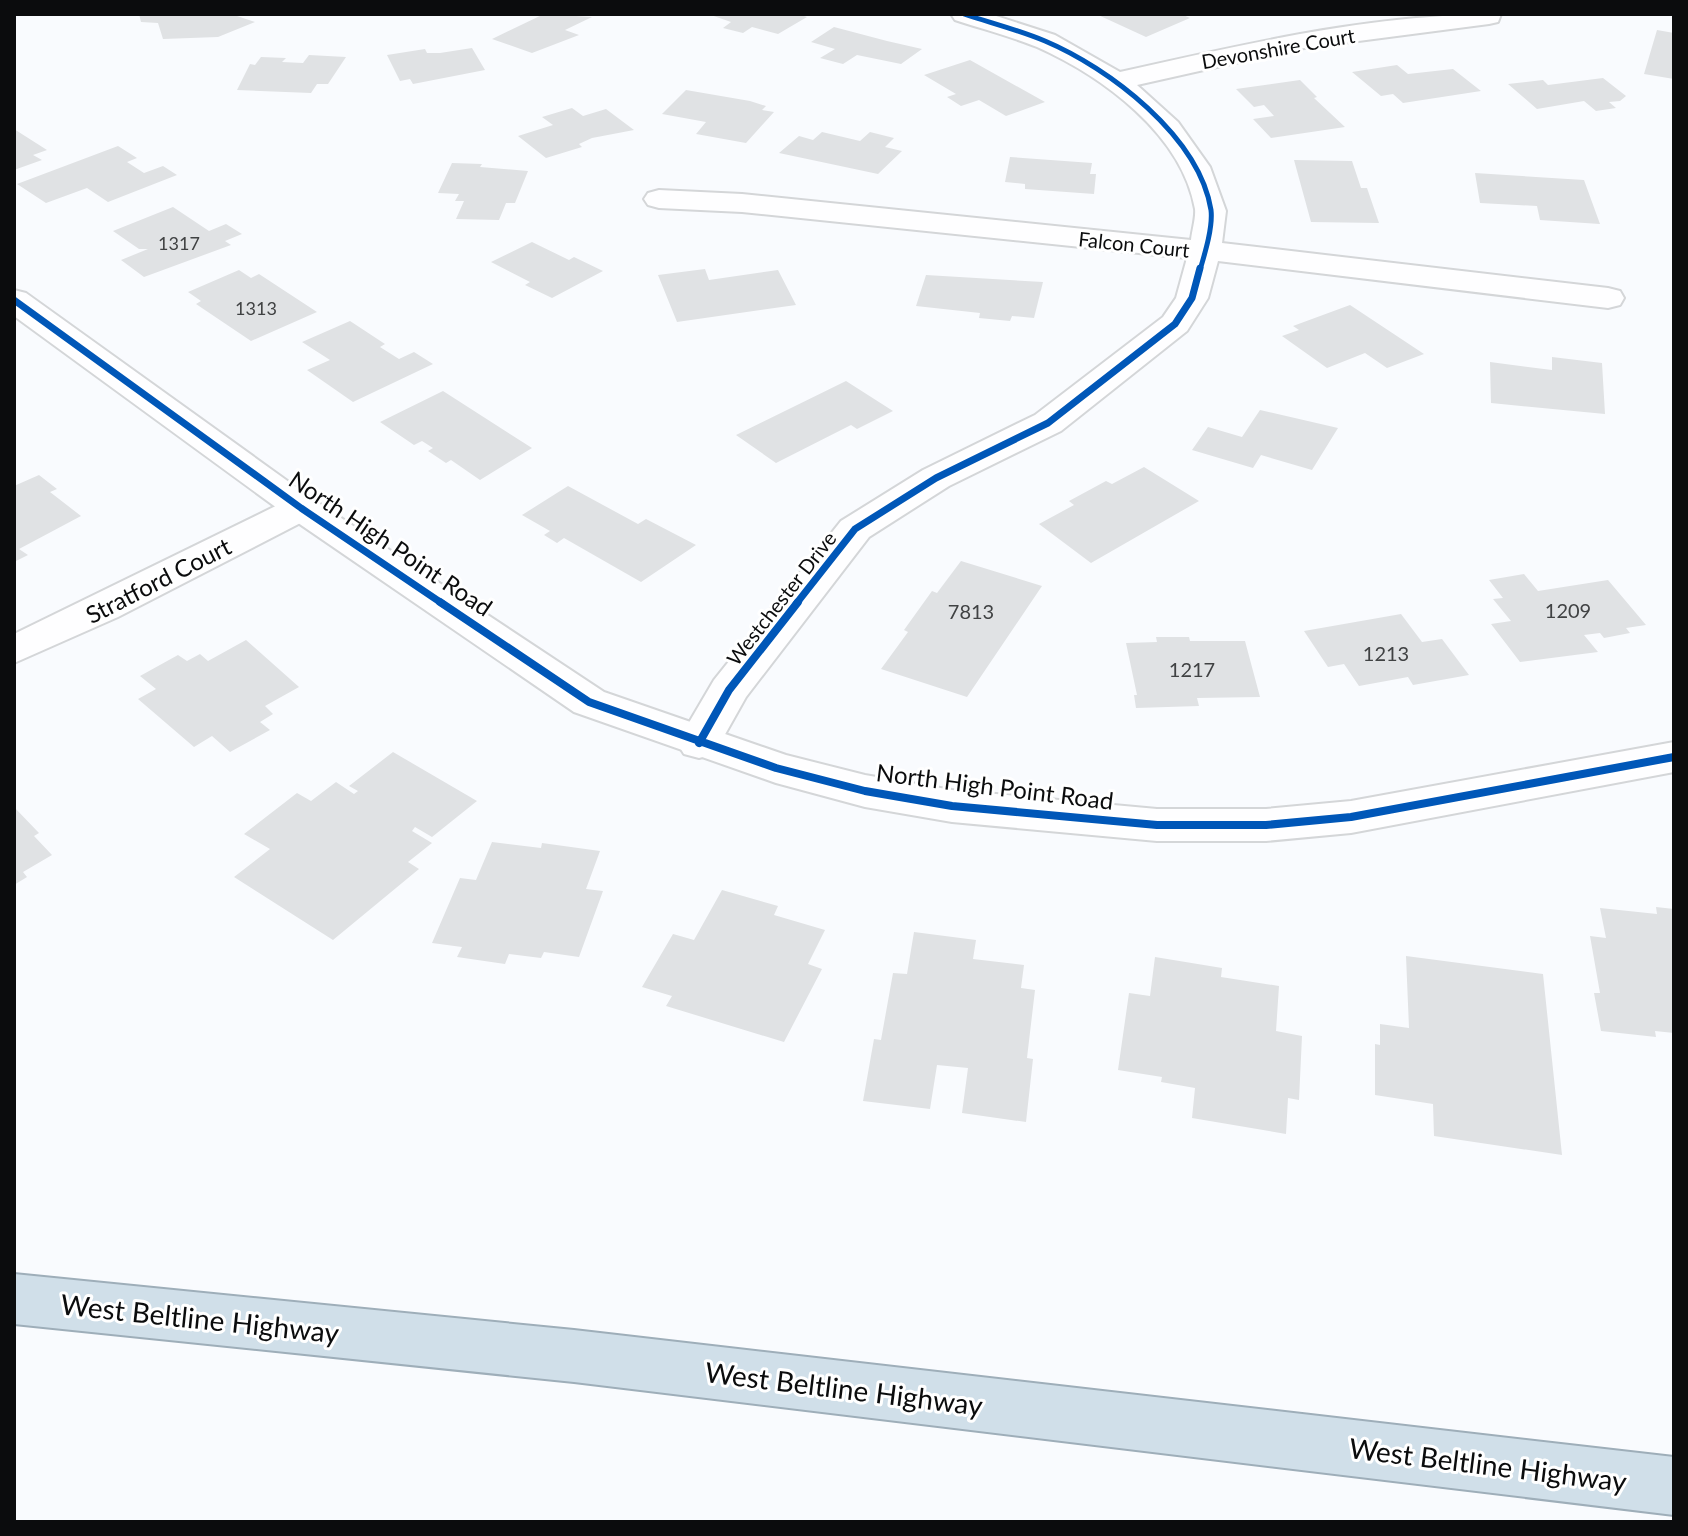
<svg xmlns="http://www.w3.org/2000/svg" width="1688" height="1536" font-family="Lato,sans-serif">
	<style>
		.building { fill: #e0e2e4 }
		.lines { fill: none; stroke-linecap: round; stroke-linejoin: round }
		.minor-casing { stroke: #d4d6d8; stroke-width: 4 }
		.tertiary-casing { stroke: #d4d6d8; stroke-width: 4 }
		.motorway-casing { stroke: #9eaeb9; stroke-width: 4 }
		.minor { fill: #fefeff; fill-rule: evenodd }
		.tertiary { fill: #fefeff; fill-rule: evenodd }
		.motorway { fill: #d0dfe9; fill-rule: evenodd }
		.cycleway-far2-casing { stroke: #fff; stroke-width: 8 }
		.cycleway-far1-casing { stroke: #fff; stroke-width: 11 }
		.cycleway-casing { stroke: #fff; stroke-width: 13 }
		.cycleway-far2 { stroke: #0057b8; stroke-width: 5 }
		.cycleway-far1 { stroke: #0057b8; stroke-width: 7 }
		.cycleway { stroke: #0057b8; stroke-width: 8 }
		.labels { text-anchor: middle; dominant-baseline: central; stroke-width: 6; stroke-linejoin: round; paint-order: stroke }
		.far-number-label { font-size: 18px; fill: #404243 }
		.far-street-label { font-size: 20px; fill: #0b0c0d; stroke: #fff }
		.number-label { font-size: 20px; fill: #404243 }
		.street-label { font-size: 24px; fill: #0b0c0d; stroke: #fff }
		.near-street-label { font-size: 28px; fill: #0b0c0d; stroke: #fff }
	</style>
	<rect width="100%" height="100%" fill="#f9fbfe"/>
	<path class="building" d="M139 14H231L255 22 218 37 163 39 158 23 141 22Z
		M544 14 592 17 565 30 579 35 532 53 492 39Z
		M708 14H798L807 17 778 34 752 27 743 33 723 28 731 22Z
		M1096 14H1181L1190 18 1146 37Z
		M834 27 887 41 922 49 901 64 857 55 843 64 820 58 835 49 811 42Z
		M1657 30 1674 33V79L1644 74Z
		M472 48 485 70 413 84 410 79 400 81 387 55 425 49 427 53H440Z
		M309 55 346 57 328 84H317L311 93 237 90 250 64 255 65 261 57 286 58 282 62 303 63Z
		M970 60 1045 102 1006 116 979 100 961 106 947 97 956 94 924 75Z
		M1397 65 1408 74 1453 69 1481 91 1403 103 1393 94 1381 96 1352 72Z
		M1603 78 1626 96 1620 101 1609 102 1616 108 1596 111 1584 101 1537 109 1508 84 1543 80 1548 85Z
		M1300 80 1317 97 1314 98 1345 127 1271 138 1253 119 1274 116 1264 105 1254 107 1236 89Z
		M686 90 750 101 766 106 762 110 774 112 746 143 696 134 706 122 662 114Z
		M572 108 583 116 606 109 634 130 592 138 579 144 582 147 546 158 518 136 553 125 542 117Z
		M14 129 47 150 33 155 42 160 14 170Z
		M822 132 860 141 870 132 894 138 885 147 902 151 878 174 779 153 799 136 813 140Z
		M118 146 137 158 127 162 144 173 163 166 177 175 108 202 87 188 46 203 17 184Z
		M1010 157 1092 163 1090 174H1096L1094 194 1025 189V184L1005 182Z
		M1294 160 1352 161 1361 188H1367L1379 223 1311 222Z
		M452 163 482 164 480 167 528 171 515 203H506L499 220 456 219 464 201H455L459 194 438 193Z
		M1475 173 1584 180 1600 224 1540 220 1537 206 1480 203Z
		M173 207 209 231 226 224 242 234 225 241 231 245 144 277 121 260 148 249H139L113 231Z
		M532 242 569 260 574 257 603 271 552 298 525 285 530 282 491 262Z
		M705 269 709 280 778 270 796 305 677 322 658 275Z
		M239 270 251 278 259 274 317 312 251 341 196 304 201 301 188 292Z
		M926 275 1043 282 1034 318 1012 316 1010 321 979 318 980 313 916 306Z
		M1350 305 1424 354 1387 368 1365 353 1327 368 1282 336 1299 330 1293 326Z
		M350 321 385 344 380 347 399 359 414 352 433 364 353 402 307 370 330 360 302 342Z
		M1552 357 1602 363 1605 414 1491 403 1490 362 1552 370Z
		M846 381 893 411 857 429 851 425 776 463 736 435Z
		M443 391 532 448 480 480 451 460 446 463 428 451 433 448 422 441 414 445 380 422Z
		M1260 410 1338 428 1312 470 1261 455 1253 468 1192 450 1208 427 1242 437Z
		M1144 467 1199 501 1091 563 1039 524 1074 505 1069 501 1106 481 1112 484Z
		M39 475 57 489 50 492 81 516 19 549 28 555 14 562V486Z
		M568 486 638 524 646 519 696 545 641 582 564 538 557 543 544 535 550 531 522 515Z
		M961 561 1042 586 967 697 881 669 908 632 904 630 932 591 937 593Z
		M1524 574 1538 591 1608 580 1646 625 1626 628 1630 633 1604 638 1600 633 1584 635 1598 652 1520 662 1491 624 1511 621 1493 599 1503 598 1489 580Z
		M1401 614 1422 642 1442 639 1469 675 1413 685 1408 677 1359 686 1344 664 1328 667 1304 631Z
		M1156 637H1189L1190 641H1245L1260 697 1197 698 1199 706 1136 708 1134 695H1137L1126 643 1157 642Z
		M246 640 299 687 265 706 273 714 260 722 270 730 230 752 212 736 194 747 138 699 156 689 140 676 178 655 187 661 200 654 208 661Z
		M393 752 477 801 432 837 415 827 412 831 432 843 408 862 419 869 333 940 234 877 270 849 244 834 297 793 311 801 336 782 354 794 358 791 349 786Z
		M14 807 39 833 34 836 52 855 23 872 27 877 14 885Z
		M492 842 541 848 542 843 600 851 586 889 603 891 579 957 544 952 541 958 509 954 505 964 457 957 462 947 432 943 460 878 476 880Z
		M722 890 778 906 774 915 825 930 808 964 822 969 784 1042 666 1006 672 996 642 987 673 934 694 940Z
		M1656 907 1674 909V1033L1655 1031 1656 1037 1601 1031 1594 993H1600L1590 936 1606 938 1600 908 1657 914Z
		M914 932 976 940 973 959 1024 965 1021 988 1035 990 1027 1058 1033 1059 1026 1122 962 1113 968 1068 937 1065 930 1109 863 1101 874 1039 881 1040 893 973 907 974Z
		M1406 956 1543 974 1562 1155 1434 1136 1433 1104 1375 1095V1044L1380 1045V1024L1409 1028Z
		M1155 957 1222 968 1221 977 1279 986 1276 1031 1302 1036 1299 1100 1288 1098 1286 1134 1192 1118 1195 1088 1161 1082 1162 1077 1118 1070 1129 993 1150 996Z"/>
	<g class="lines">
		<defs>
			<path id="minor" d="M951 14H990L1055 35 1120 72C1246 44 1371 14 1501 14L1498 22 1489 24 1297 49 1137 85 1178 122 1210 167 1226 211 1222 243 1608 288 1620 291 1624 298 1620 305 1608 308 1218 261 1208 298 1187 331 1061 431 949 486 869 537 746 697 714 754 699 758 684 754 677 743 714 680 841 521 923 470 1035 415 1163 317 1176 298 1187 258 742 212 659 208 648 205 644 199 648 193 659 190 742 194 1191 240C1192 230 1196 218 1195 209 1182 134 1102 76 1037 47 1010 36 982 29 955 20Z
				M301 497 314 500 320 508 314 516 118 617 14 663V634L288 500Z"/>
			<path id="tertiary" d="M14 290 26 293 314 500 604 692 786 755 865 775 952 790 1157 809H1266L1351 801 1674 742V772L1351 833 1266 841H1157L952 822 865 807 776 783 574 712 288 516 14 316Z"/>
			<path id="motorway" d="M14 1274 574 1330 1674 1457V1515L574 1382 14 1324Z"/>
		</defs>
		<use href="#minor" class="minor-casing"/>
		<use href="#tertiary" class="tertiary-casing"/>
		<use href="#motorway" class="motorway-casing"/>
		<use href="#minor" class="minor"/>
		<use href="#tertiary" class="tertiary"/>
		<use href="#motorway" class="motorway"/>
		<defs>
			<path id="cycleway-far2" d="M964 14C991 23 1019 30 1045 41 1109 68 1199 136 1211 210 1213 227 1205 253 1200 270"/>
			<path id="cycleway-far1" d="M14 300 301 508 443 604
				M796 604 855 529 936 478 1048 423 1175 324 1192 298 1200 268"/>
			<path id="cycleway" d="M440 602 589 702 776 768 865 791 952 806 1157 825H1266L1351 817 1674 757
				M699 743 729 690 798 602"/>
		</defs>
		<use href="#cycleway-far2" class="cycleway-far2-casing"/>
		<use href="#cycleway-far1" class="cycleway-far1-casing"/>
		<use href="#cycleway" class="cycleway-casing"/>
		<use href="#cycleway-far2" class="cycleway-far2"/>
		<use href="#cycleway-far1" class="cycleway-far1"/>
		<use href="#cycleway" class="cycleway"/>
	</g>
	<g class="labels">
		<g class="far-number-label">
			<text x="179" y="243">1317</text>
			<text x="256" y="308">1313</text>
		</g>
		<g class="far-street-label">
			<text transform="translate(1278 48) rotate(-10)">Devonshire Court</text>
			<text transform="translate(1134 244) rotate(6)">Falcon Court</text>
			<text transform="translate(781 598) rotate(-52)">Westchester Drive</text>
		</g>
		<g class="number-label">
			<text x="1568" y="610">1209</text>
			<text x="971" y="611">7813</text>
			<text x="1386" y="653">1213</text>
			<text x="1192" y="669">1217</text>
		</g>
		<g class="street-label">
			<text transform="translate(391 543) rotate(34)">North High Point Road</text>
			<text transform="translate(158 580) rotate(-27)">Stratford Court</text>
			<text transform="translate(995 786) rotate(7)">North High Point Road</text>
		</g>
		<g class="near-street-label">
			<text transform="translate(200 1318) rotate(6)">West Beltline Highway</text>
			<text transform="translate(844 1388) rotate(7)">West Beltline Highway</text>
			<text transform="translate(1488 1464) rotate(7)">West Beltline Highway</text>
		</g>
	</g>
	<rect width="1688" height="1536" fill="none" stroke="#0b0c0d" stroke-width="32"/>
</svg>
